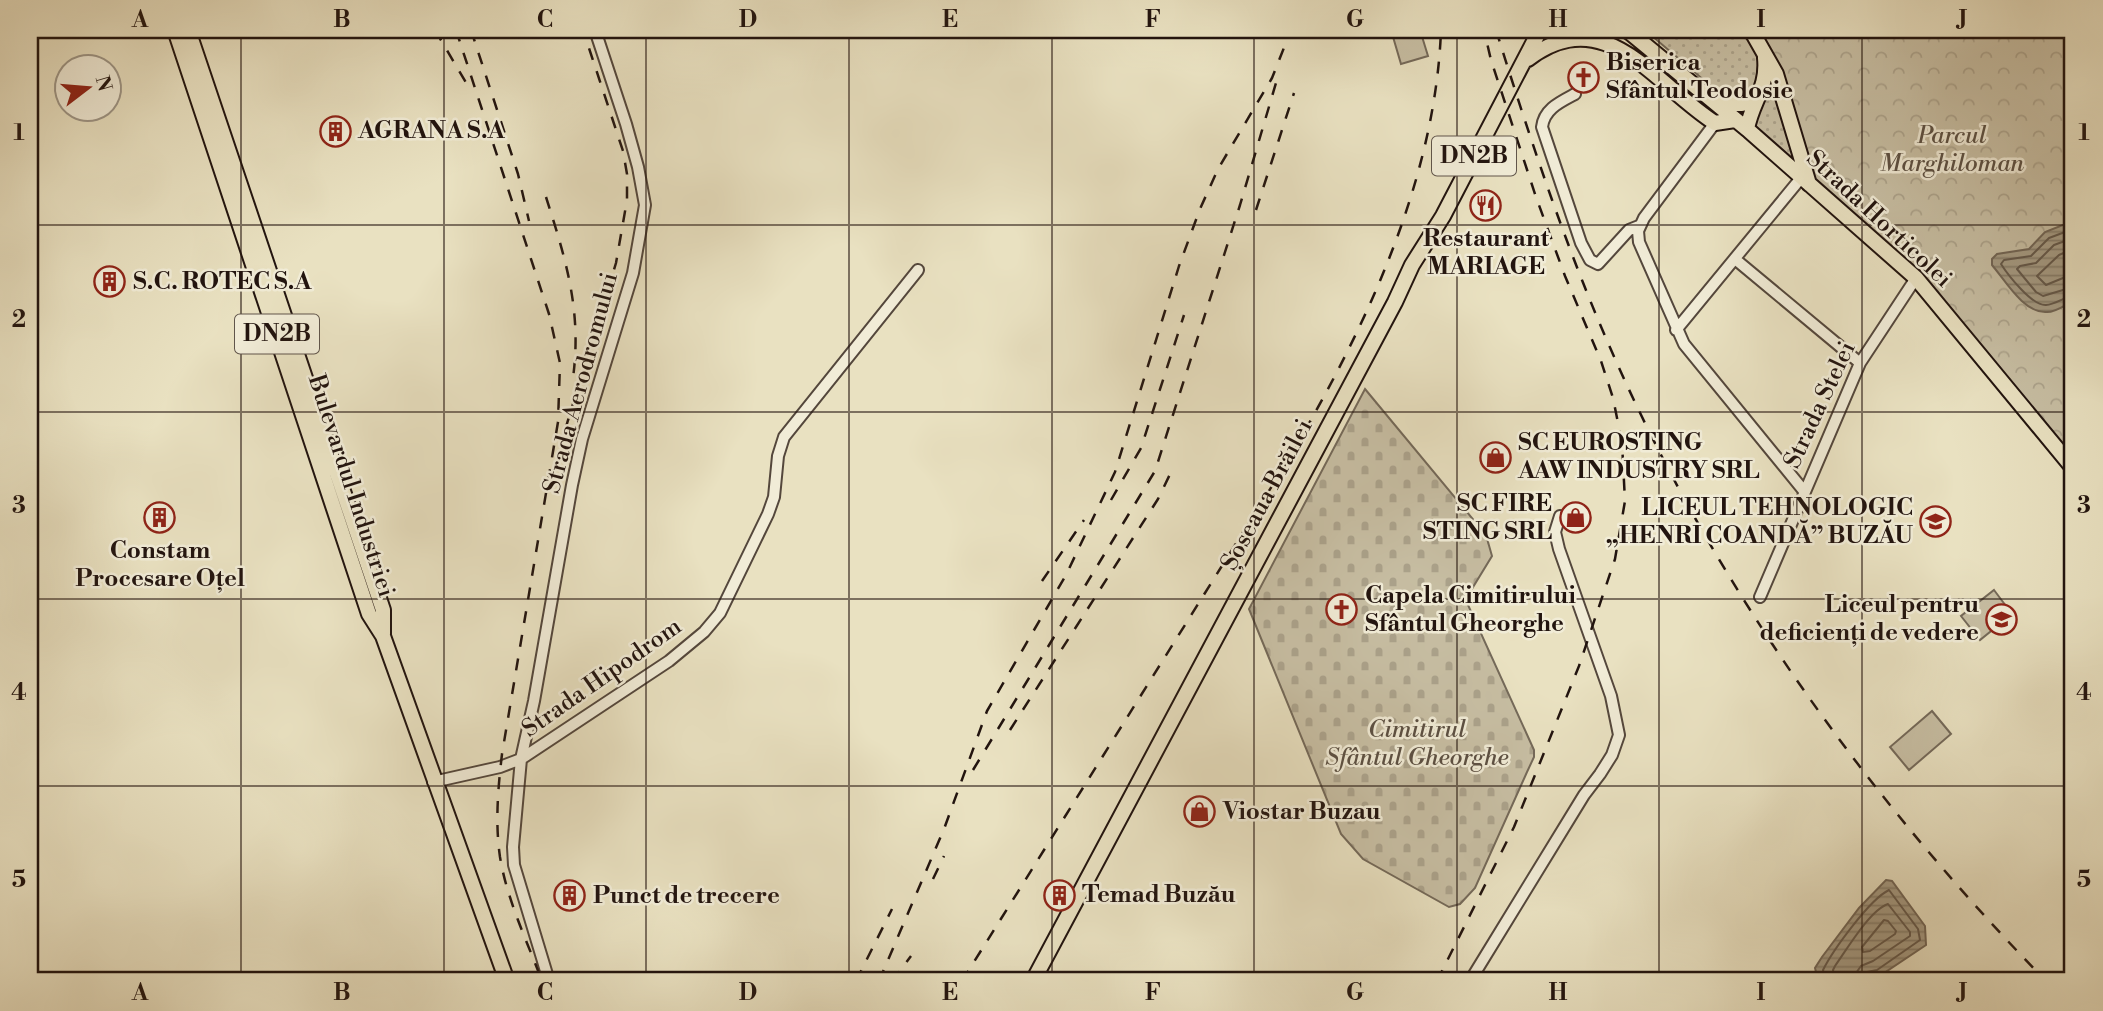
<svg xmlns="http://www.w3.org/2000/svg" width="2103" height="1011" font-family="'Libre Bodoni',serif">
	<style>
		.grass { fill: url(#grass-dots); stroke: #746959; stroke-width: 2 }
		.cemetery { fill: url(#cemetery-stones); stroke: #746959; stroke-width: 2 }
		.park { fill: url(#park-crowns); stroke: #746959; stroke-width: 2 }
		.pitch { fill: #c7bea3; stroke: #746959; stroke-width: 2 }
		.water { fill: url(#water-rules); stroke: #716555; stroke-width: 2 }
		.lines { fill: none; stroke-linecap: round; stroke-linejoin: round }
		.shore { stroke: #64584a; stroke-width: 2 }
		.minor-casing { stroke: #54473c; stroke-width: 14 }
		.major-casing { stroke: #22140f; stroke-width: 18 }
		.minor { stroke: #f1ecd7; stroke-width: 10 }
		.major { stroke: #e9e1c1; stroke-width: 14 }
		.rail { stroke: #22140f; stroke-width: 2.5; stroke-dasharray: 12 12; stroke-linecap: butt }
		.grid { fill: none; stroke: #22140f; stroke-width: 2; stroke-opacity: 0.55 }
		.labels { text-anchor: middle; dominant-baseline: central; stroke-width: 5; stroke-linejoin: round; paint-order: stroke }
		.shield { fill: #f1ecd7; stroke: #60554b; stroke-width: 2 }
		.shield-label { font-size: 23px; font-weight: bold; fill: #22140f }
		.poi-label { font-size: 24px; font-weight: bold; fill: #22140f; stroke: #f1ecd7; text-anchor: start }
		.park-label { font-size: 24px; font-style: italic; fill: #5c5043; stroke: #f1ecd7 }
		.street-label { font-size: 24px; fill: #22140f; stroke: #f1ecd7 }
		.neatline { fill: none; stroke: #22140f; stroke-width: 2.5 }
		.grid-label { font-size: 23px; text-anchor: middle; font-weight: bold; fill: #22140f }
	</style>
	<defs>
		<pattern id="grass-dots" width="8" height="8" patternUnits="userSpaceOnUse" patternTransform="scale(1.75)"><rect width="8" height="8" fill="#c7bea3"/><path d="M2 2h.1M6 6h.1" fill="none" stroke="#aba28b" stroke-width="1.8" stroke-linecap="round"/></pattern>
		<pattern id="cemetery-stones" width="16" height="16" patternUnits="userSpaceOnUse" patternTransform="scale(1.75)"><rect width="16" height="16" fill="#c7bea3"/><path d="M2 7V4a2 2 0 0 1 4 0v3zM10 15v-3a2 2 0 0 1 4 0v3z" fill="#aba28b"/></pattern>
		<pattern id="park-crowns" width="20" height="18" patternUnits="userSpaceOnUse" patternTransform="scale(1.75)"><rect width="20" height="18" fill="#c7bea3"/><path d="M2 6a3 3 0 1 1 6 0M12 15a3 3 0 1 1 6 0" fill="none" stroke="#aba28b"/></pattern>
		<pattern id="water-rules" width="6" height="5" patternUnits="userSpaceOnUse" patternTransform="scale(1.75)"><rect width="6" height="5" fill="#a59b84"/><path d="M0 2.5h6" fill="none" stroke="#867d6a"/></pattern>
	</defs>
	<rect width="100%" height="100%" fill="#e9e1c1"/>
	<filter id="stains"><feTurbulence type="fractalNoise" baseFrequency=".00286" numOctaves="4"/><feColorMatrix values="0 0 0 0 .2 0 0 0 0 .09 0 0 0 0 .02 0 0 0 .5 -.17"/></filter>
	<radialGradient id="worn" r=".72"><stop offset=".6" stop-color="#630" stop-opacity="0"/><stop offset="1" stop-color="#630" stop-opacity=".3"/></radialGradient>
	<path class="grass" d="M1549 30H1616L1631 38 1633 43 1627 39 1592 31 1558 34 1543 40Z
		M1645 30H1744L1761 61 1763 77 1748 98H1732L1719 93Z
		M1773 81 1794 154 1791 158 1752 124Z"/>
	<path class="cemetery" d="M1365 389 1486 535 1492 556 1467 597 1468 605 1534 750V757L1527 772 1475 888 1460 904 1449 907 1363 859 1341 834 1249 609Z"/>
	<path class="park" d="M1751 30H2073V458L1916 278 1816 192Z"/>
	<path class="pitch" d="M1391 30H1420L1428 56 1401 64Z
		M1994 590 2012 614 1980 640 1961 616Z
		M1932 711 1951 734 1909 770 1890 747Z"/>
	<path class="water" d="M2073 221V301C2065 305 2056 312 2047 312 2024 314 2005 280 1992 265V259L1997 254 2029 249 2045 232Z
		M1886 880 1892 881 1925 926 1926 945 1878 977 1866 981H1821L1817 976 1815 968 1822 957 1859 908Z"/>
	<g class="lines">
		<path class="shore" d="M2073 229 2049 238 2031 256 2004 260 2001 264C2008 275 2032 306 2046 305 2056 304 2064 297 2073 296
			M2073 238 2054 245 2036 263 2020 266 2017 269 2036 292 2043 296 2073 287
			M2073 249 2059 255 2037 276 2046 285 2063 278 2073 276
			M1884 920 1888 921 1896 931 1895 934 1870 951 1863 952 1862 947Z
			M1826 981 1823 970C1833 950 1870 899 1889 890L1918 929 1920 940 1877 970 1867 972 1864 981
			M1835 981 1833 970 1835 966C1847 949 1870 910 1888 904L1910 932V936L1873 961 1861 966 1856 973 1855 981"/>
		<defs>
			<path id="minor" d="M1575 94C1560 102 1544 109 1542 127L1581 243 1590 260 1598 264 1629 230 1639 226
				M1715 123 1644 218 1638 231 1639 242 1684 344 1804 491
				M1735 259 1860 363
				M1676 330 1801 178
				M1760 597 1860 363 1916 278
				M433 782 500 767 521 759 669 661 704 632 720 613 768 514 774 497 778 456 784 437 918 270
				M549 981 514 865 513 847 521 759 534 701 572 485 582 439 633 273 645 205 638 167 626 124 595 30
				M1470 981 1584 795 1600 774 1612 755 1619 735 1611 696 1559 549 1555 532 1560 516"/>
			<path id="major" d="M175 30 369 614 383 636 507 981
				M188 30 383 610V634
				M1627 30 1747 129 1916 278 2073 468
				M1751 30 1776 74 1809 184
				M1528 59C1605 0 1654 84 1715 123L1735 120
				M1717 104H1742L1758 96
				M1747 129C1752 101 1768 89 1765 58
				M1033 981 1395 302 1412 265 1443 216 1540 30"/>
		</defs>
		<use href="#minor" class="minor-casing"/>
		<use href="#major" class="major-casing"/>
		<use href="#minor" class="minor"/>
		<use href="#major" class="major"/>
		<path class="rail" d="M435 30 468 86
			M456 30 549 314 560 363 558 422 502 754C498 788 495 823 500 857 507 900 527 941 542 981
			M471 30 518 174 529 221
			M1496 30C1532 145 1570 260 1620 370 1722 596 1873 804 2046 981
			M546 197C566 260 582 311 573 378
			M1256 210 1294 93
			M565 430 616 263 627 200V174L623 151 583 30
			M1111 500 1141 448 1184 315
			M1042 581 1084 520
			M30 629 36 627
			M1010 730 1158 499 1174 466
			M973 770 1155 471 1240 205 1276 83
			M933 879 944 856
			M856 981 892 909
			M879 981 944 829 987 711 1066 575 1115 472 1179 266 1200 209 1218 169 1272 78 1291 30
			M892 981 911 956
			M962 981 1277 478C1358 344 1435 189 1441 30
			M1437 981 1514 827 1579 666 1615 559 1625 501 1622 443 1613 398 1601 361 1565 276 1536 197 1491 60 1484 30"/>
	</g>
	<path class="grid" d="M241 30V981M444 30V981M646 30V981M849 30V981M1052 30V981M1254 30V981M1457 30V981M1659 30V981M1862 30V981M30 225H2073M30 412H2073M30 599H2073M30 786H2073"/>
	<defs>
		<symbol id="church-ring" viewBox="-11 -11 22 22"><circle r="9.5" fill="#f1ecd7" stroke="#8f2418" stroke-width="1.5"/><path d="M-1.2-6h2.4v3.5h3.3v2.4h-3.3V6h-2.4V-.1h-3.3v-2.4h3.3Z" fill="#8f2418"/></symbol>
		<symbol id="building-ring" viewBox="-11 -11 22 22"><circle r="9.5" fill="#f1ecd7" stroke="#8f2418" stroke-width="1.5"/><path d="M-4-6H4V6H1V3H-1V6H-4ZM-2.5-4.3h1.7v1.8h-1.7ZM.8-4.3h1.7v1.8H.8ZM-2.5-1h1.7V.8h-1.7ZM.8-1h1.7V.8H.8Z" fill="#8f2418"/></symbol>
		<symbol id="restaurant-ring" viewBox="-11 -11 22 22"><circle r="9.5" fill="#f1ecd7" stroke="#8f2418" stroke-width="1.5"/><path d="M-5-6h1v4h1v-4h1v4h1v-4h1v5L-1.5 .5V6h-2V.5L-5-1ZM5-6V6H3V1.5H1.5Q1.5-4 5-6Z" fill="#8f2418"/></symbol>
		<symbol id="shop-ring" viewBox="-11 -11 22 22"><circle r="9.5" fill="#f1ecd7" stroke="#8f2418" stroke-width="1.5"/><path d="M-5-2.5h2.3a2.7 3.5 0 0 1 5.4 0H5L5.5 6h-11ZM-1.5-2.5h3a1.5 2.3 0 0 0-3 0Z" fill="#8f2418"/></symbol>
		<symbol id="school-ring" viewBox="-11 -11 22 22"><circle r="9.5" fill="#f1ecd7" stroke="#8f2418" stroke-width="1.5"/><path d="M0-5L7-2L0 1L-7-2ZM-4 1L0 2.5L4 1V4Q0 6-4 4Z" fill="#8f2418"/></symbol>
	</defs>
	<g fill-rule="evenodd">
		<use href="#church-ring" x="1566" y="60" width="35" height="35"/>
		<use href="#building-ring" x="318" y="114" width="35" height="35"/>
		<use href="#restaurant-ring" x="1468" y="188" width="35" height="35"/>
		<use href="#building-ring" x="92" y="264" width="35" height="35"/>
		<use href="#shop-ring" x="1478" y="440" width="35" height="35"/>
		<use href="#building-ring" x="142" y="500" width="35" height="35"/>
		<use href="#shop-ring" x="1558" y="500" width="35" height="35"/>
		<use href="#school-ring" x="1918" y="504" width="35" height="35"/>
		<use href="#church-ring" x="1324" y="592" width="35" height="35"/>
		<use href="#school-ring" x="1984" y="602" width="35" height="35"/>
		<use href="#shop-ring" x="1182" y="794" width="35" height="35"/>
		<use href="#building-ring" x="1042" y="878" width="35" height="35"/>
		<use href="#building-ring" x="552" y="878" width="35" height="35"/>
	</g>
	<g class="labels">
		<g class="shield">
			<rect x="1432" y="136.5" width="84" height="39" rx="5"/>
			<rect x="235" y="314.5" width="84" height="39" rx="5"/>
		</g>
		<g class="shield-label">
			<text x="1474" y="156">DN2B</text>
			<text x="277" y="334">DN2B</text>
		</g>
		<g class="poi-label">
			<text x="1606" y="63">Biserica<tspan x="1606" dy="28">Sfântul Teodosie</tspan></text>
			<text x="358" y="131">AGRANA S.A</text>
			<text x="1486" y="239" text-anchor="middle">Restaurant<tspan x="1486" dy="28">MARIAGE</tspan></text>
			<text x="133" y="282">S.C. ROTEC S.A</text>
			<text x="1518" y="443">SC EUROSTING<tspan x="1518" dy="28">AAW INDUSTRY SRL</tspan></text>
			<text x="1552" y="504" text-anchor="end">SC FIRE<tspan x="1552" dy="28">STING SRL</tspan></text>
			<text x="1913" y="508" text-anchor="end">LICEUL TEHNOLOGIC<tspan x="1913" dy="28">„HENRI COANDĂ” BUZĂU</tspan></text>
			<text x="160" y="551" text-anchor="middle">Constam<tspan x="160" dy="28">Procesare Oțel</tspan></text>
			<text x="1365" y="596">Capela Cimitirului<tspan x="1365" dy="28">Sfântul Gheorghe</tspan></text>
			<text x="1979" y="605" text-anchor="end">Liceul pentru<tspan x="1979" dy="28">deficienți de vedere</tspan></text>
			<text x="1223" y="812">Viostar Buzau</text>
			<text x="1082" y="895">Temad Buzău</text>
			<text x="593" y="896">Punct de trecere</text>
		</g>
		<g class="park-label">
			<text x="1952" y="136">Parcul<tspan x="1952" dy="28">Marghiloman</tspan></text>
			<text x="1417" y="730">Cimitirul<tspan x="1417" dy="28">Sfântul Gheorghe</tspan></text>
		</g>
		<g class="street-label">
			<text transform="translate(1879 219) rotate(43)">Strada Horticolei</text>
			<text transform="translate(581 383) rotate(-75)">Strada Aerodromului</text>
			<text transform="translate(1820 405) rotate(-65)">Strada Stelei</text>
			<text transform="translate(351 486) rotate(72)">Bulevardul Industriei</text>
			<text transform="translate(1267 495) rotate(-62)">Șoseaua Brăilei</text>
			<text transform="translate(602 678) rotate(-35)">Strada Hipodrom</text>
		</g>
	</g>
	<rect width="2103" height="1011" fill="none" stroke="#e9e1c1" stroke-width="77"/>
	<g transform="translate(88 88) rotate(74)"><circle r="33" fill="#f1ecd7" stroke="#9e9687" stroke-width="2"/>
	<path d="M0-5L12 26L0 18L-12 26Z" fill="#8f2418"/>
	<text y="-10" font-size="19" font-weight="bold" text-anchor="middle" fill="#22140f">N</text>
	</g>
	<rect x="38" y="38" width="2026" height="934" class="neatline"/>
	<g class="grid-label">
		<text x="140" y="27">A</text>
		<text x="342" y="27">B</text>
		<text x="545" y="27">C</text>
		<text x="748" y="27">D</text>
		<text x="950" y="27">E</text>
		<text x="1153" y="27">F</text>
		<text x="1355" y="27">G</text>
		<text x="1558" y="27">H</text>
		<text x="1761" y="27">I</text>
		<text x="1963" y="27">J</text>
		<text x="19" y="140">1</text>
		<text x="2084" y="140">1</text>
		<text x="19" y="327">2</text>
		<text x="2084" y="327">2</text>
		<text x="19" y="513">3</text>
		<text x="2084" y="513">3</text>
		<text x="19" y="700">4</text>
		<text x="2084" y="700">4</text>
		<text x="19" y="887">5</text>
		<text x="2084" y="887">5</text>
		<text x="140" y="1000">A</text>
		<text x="342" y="1000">B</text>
		<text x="545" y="1000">C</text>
		<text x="748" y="1000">D</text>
		<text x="950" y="1000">E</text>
		<text x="1153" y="1000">F</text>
		<text x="1355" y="1000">G</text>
		<text x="1558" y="1000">H</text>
		<text x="1761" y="1000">I</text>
		<text x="1963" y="1000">J</text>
	</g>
	<rect width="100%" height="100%" filter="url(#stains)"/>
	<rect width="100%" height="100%" fill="url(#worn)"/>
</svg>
